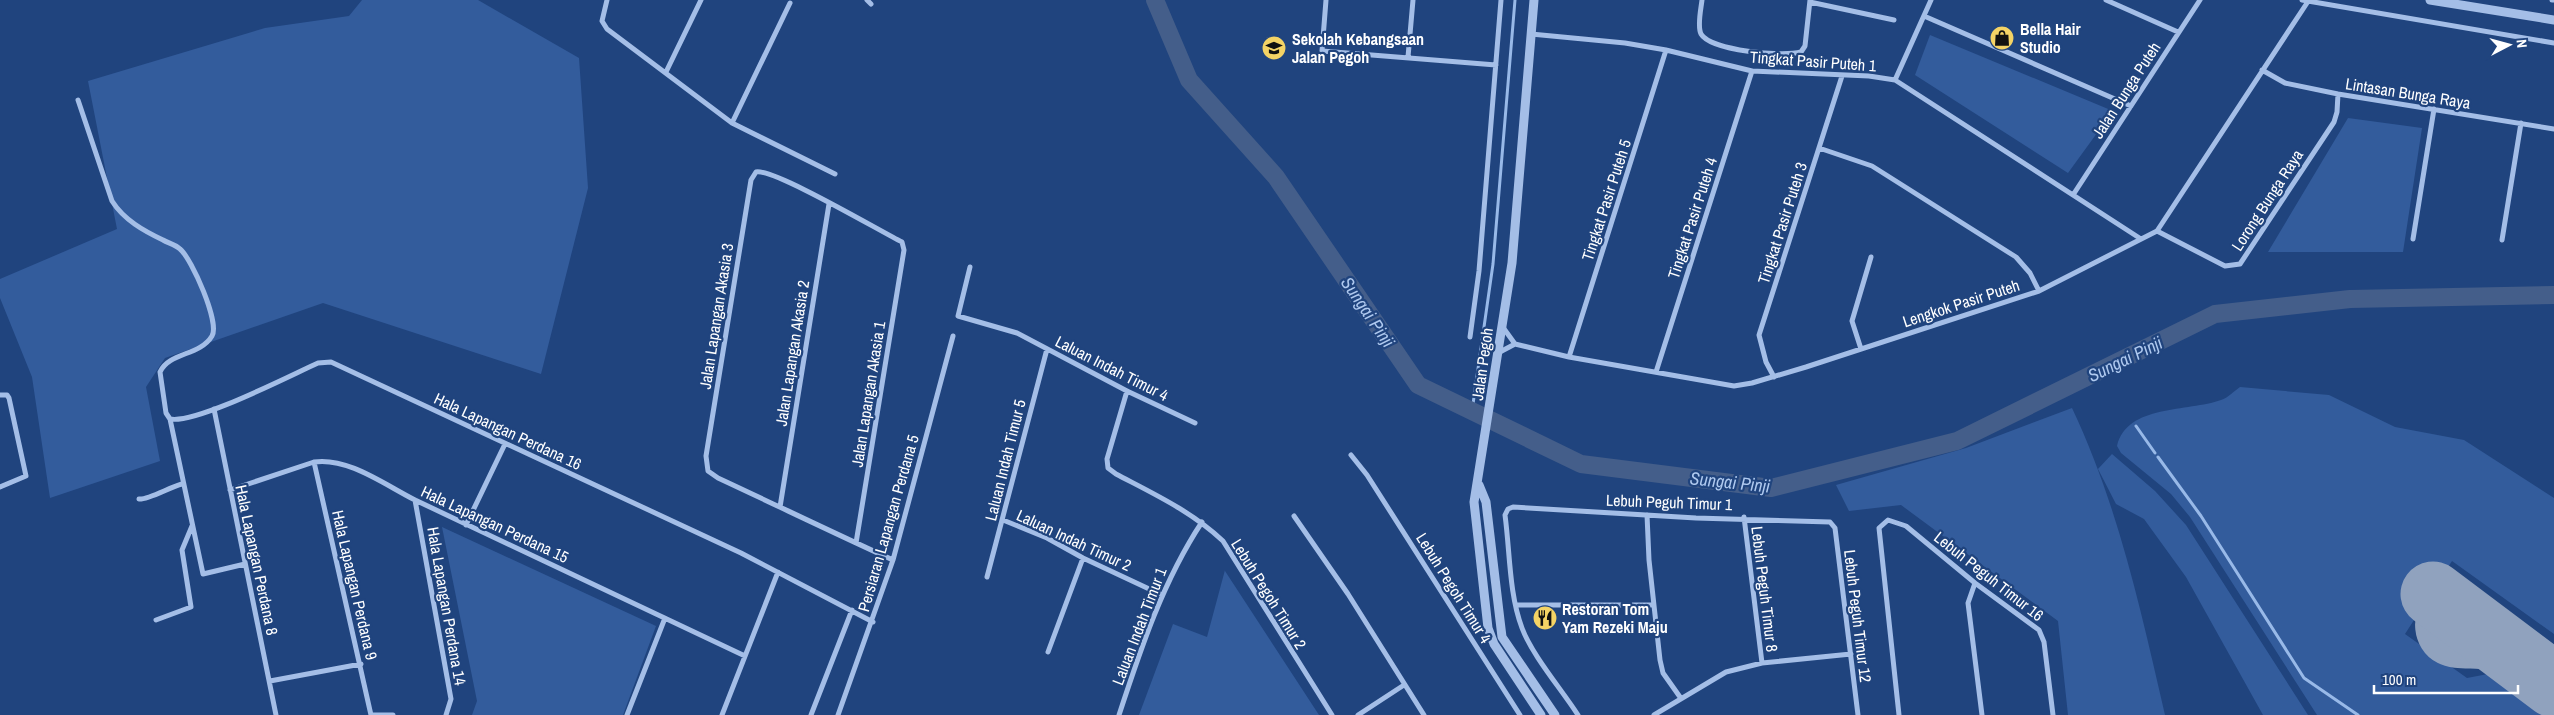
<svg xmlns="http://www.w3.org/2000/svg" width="2554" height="715" font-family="'Archivo Narrow',sans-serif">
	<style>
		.green { fill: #335c9c }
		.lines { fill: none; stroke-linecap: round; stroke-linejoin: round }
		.stream { stroke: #98b9e8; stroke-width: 3 }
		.river { stroke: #445e8a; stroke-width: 18 }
		.taxiway { stroke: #90a2be; stroke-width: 26 }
		.runway { stroke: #90a2be; stroke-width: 65 }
		.minor { stroke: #a4bee7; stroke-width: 5 }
		.tertiary { stroke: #a4bee7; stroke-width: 9 }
		.labels { text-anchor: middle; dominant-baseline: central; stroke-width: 4.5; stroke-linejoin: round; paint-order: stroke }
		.poi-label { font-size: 16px; font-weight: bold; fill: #fff; stroke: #20447e; text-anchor: start }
		.street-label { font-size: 16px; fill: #fff; stroke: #20447e }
		.water-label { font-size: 18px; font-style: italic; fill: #afc9ef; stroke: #20447e }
	</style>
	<rect width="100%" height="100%" fill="#20447e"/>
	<path class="green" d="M362 0H478L579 58 588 188 541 374 323 303 165 358 146 387 160 461 50 498 32 377 0 298V279L117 229 88 81 265 28 349 16Z
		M1930 35 2113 111 2068 173 1915 75Z
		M2348 118 2422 128 2403 252H2268Z
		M2240 387 2329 395 2395 427 2464 440 2554 498V634L2452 561 2405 634 2467 678 2488 674 2546 715H2317L2190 517 2171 494 2121 453 2117 446C2127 404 2188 412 2221 400 2228 398 2234 391 2240 387Z
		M2072 408C2118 505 2141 611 2165 715H2068L2058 621 1901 505 1849 511 1836 485 1966 448Z
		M2112 454 2155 491 2186 525 2308 715H2263L2186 577 2144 519 2116 504 2098 469Z
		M442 527 656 626 623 715H472L477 701Z
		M1225 570V571L1319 715H1139L1173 624 1207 637Z"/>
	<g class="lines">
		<path class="stream" d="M1472 411 1493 264 1515 0
			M2136 426 2155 453
			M2158 457 2201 516 2304 678 2358 715"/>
		<path class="river" d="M1155 0 1189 80 1276 177 1418 385 1581 464 1771 488 1957 441 2215 314 2350 299 2554 295"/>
		<path class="taxiway" d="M2546 679C2528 669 2510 660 2489 657 2474 654 2456 658 2443 651 2426 643 2422 614 2439 603 2447 597 2459 597 2469 598L2519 652 2554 685"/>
		<path class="runway" d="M2433 594 2554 685"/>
		<path class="minor" d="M607 0 602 21 607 29 732 123 835 174
			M867 0 871 4
			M1326 0 1322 51 1496 65
			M1702 0C1701 9 1697 26 1701 34 1711 51 1783 57 1801 52L1805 46 1810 0
			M2106 0 2178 32
			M2302 0 2554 43
			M2552 0H2554
			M1810 2 1894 20
			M1924 16 2131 106
			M1531 34 1625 43 1666 50 1752 71 1869 76 1895 80 2141 239
			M1408 57 1413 0
			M2262 70 2285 83 2338 94 2554 129
			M666 72 701 0
			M1895 80 1931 0
			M78 100 112 201C124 220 144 231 163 240 168 243 176 245 180 249 192 259 220 323 212 336 200 356 169 352 160 372L166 413 170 419C196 424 289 376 318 363L331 362 741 553 873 622
			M732 123 790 3
			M1819 148 1872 166 2016 257 2030 273 2039 291
			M2073 195 2200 0
			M2157 231 2225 266 2240 264 2334 122 2337 112 2338 94
			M2413 239 2434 109
			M2502 240 2521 123
			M970 267 958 316 1017 333 1127 391 1195 423
			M1502 326 1515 344
			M1470 337 1479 271 1501 0
			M1861 349 1852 321 1871 257
			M1498 353 1515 344 1569 357 1734 386 1752 383 1806 367 2039 291 2157 231 2307 3
			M1569 357 1666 50
			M1656 372 1752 71
			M1774 377 1766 362 1759 335 1842 76
			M1127 391 1107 459 1108 468 1116 474C1154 494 1191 511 1223 541L1332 715
			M0 395H7L9 398 26 476 0 487
			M214 409 276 715
			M170 419 203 574 245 564
			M1351 455 1367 475 1520 715
			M314 462 371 715
			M230 490 314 462C348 457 385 485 415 500L745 656
			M139 499C148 500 170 487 182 484
			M415 500 451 699 446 715
			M780 507 829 204
			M1647 515 1649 560 1660 660 1663 673 1680 697
			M1294 516 1348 594 1424 715
			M1744 517 1762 663
			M1003 520 1047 538 1083 558 1162 595
			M466 525 505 444
			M856 543 904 250 902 242C878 230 773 168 756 172L751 180 706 456 708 471 718 478C776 505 834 533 893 560
			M987 577 1047 349
			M1975 583 1968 603 1982 715
			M1516 605H1654
			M156 620 191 607 182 550 192 526
			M1048 652 1083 558
			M270 681 361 664
			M371 715H393
			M627 715 665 618
			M722 715 778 572
			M811 715 852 610
			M838 715 893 560 953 336
			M1119 715C1141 648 1163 581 1202 522
			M1358 715 1404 685
			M1578 715C1562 690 1532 655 1522 628 1509 594 1510 552 1505 515L1508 509 1513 507 1696 518 1830 522 1835 528 1858 715
			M1654 715 1726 672 1762 663 1851 654
			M1899 715 1879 528 1888 520 1906 526 1975 583 2039 630 2044 642 2053 715"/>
		<path class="tertiary" d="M1534 0 1512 263 1474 502 1488 628 1494 644 1541 715
			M2430 0 2554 20
			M1479 485 1486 502 1502 637 1555 715"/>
	</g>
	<defs>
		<symbol id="shop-disc" viewBox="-11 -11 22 22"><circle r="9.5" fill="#f4d365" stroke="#20447e"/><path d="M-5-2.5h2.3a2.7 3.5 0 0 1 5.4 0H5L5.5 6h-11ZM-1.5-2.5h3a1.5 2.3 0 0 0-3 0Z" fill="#111"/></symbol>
		<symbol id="school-disc" viewBox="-11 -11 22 22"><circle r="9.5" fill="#f4d365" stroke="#20447e"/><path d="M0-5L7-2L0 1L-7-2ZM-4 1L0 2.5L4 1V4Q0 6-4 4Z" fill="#111"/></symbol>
		<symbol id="restaurant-disc" viewBox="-11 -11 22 22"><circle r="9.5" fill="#f4d365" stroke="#20447e"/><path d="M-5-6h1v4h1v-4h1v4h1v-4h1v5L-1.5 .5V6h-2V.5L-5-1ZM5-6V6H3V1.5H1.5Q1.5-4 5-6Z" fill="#111"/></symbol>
	</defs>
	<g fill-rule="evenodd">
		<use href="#shop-disc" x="1988" y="24" width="28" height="28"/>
		<use href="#school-disc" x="1260" y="34" width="28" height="28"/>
		<use href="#restaurant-disc" x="1531" y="604" width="28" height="28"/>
	</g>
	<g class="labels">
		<g class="poi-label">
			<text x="2020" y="29">Bella Hair<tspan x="2020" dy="18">Studio</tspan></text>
			<text x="1292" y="39">Sekolah Kebangsaan<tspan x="1292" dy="18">Jalan Pegoh</tspan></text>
			<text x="1562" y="609">Restoran Tom<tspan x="1562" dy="18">Yam Rezeki Maju</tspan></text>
		</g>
		<g class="street-label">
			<text transform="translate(1813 61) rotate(4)">Tingkat Pasir Puteh 1</text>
			<text transform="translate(2126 90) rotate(-57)">Jalan Bunga Puteh</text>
			<text transform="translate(2408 93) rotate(9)">Lintasan Bunga Raya</text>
			<text transform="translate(1606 200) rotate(-72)">Tingkat Pasir Puteh 5</text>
			<text transform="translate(2267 200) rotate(-57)">Lorong Bunga Raya</text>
			<text transform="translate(1692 218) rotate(-72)">Tingkat Pasir Puteh 4</text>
			<text transform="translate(1782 223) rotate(-72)">Tingkat Pasir Puteh 3</text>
			<text transform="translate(1961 303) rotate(-18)">Lengkok Pasir Puteh</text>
			<text transform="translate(716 316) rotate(-81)">Jalan Lapangan Akasia 3</text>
			<text transform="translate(792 353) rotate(-81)">Jalan Lapangan Akasia 2</text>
			<text transform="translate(1482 364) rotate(-82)">Jalan Pegoh</text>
			<text transform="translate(1112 368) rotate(27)">Laluan Indah Timur 4</text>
			<text transform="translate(868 394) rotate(-81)">Jalan Lapangan Akasia 1</text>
			<text transform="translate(508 431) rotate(25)">Hala Lapangan Perdana 16</text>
			<text transform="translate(1005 460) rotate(-76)">Laluan Indah Timur 5</text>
			<text transform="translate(1669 502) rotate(2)">Lebuh Peguh Timur 1</text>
			<text transform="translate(888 523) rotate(-74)">Persiaran Lapangan Perdana 5</text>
			<text transform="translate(495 524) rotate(25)">Hala Lapangan Perdana 15</text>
			<text transform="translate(1074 540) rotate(25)">Laluan Indah Timur 2</text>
			<text transform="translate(257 560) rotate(78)">Hala Lapangan Perdana 8</text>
			<text transform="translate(1989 576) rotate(38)">Lebuh Peguh Timur 16</text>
			<text transform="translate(355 585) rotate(77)">Hala Lapangan Perdana 9</text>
			<text transform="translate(1454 588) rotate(58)">Lebuh Pegoh Timur 4</text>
			<text transform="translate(1765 589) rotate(83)">Lebuh Peguh Timur 8</text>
			<text transform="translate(1269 594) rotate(58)">Lebuh Pegoh Timur 2</text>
			<text transform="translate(447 606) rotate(80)">Hala Lapangan Perdana 14</text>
			<text transform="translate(1858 616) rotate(83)">Lebuh Peguh Timur 12</text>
			<text transform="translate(1139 626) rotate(-69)">Laluan Indah Timur 1</text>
		</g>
		<g class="water-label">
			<text transform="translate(1368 312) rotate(56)">Sungai Pinji</text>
			<text transform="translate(2125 359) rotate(-26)">Sungai Pinji</text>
			<text transform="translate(1730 482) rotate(6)">Sungai Pinji</text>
		</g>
	</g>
	<g transform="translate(2509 45) rotate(84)" stroke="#20447e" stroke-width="4" paint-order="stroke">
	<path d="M0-4L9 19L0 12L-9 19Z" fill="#ffffff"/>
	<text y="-8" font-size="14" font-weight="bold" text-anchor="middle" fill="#ffffff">N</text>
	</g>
	<path d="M2374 685v8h144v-8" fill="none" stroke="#ffffff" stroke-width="2.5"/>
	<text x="2382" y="685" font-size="15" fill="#ffffff" stroke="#20447e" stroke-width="4" paint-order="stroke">100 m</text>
</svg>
